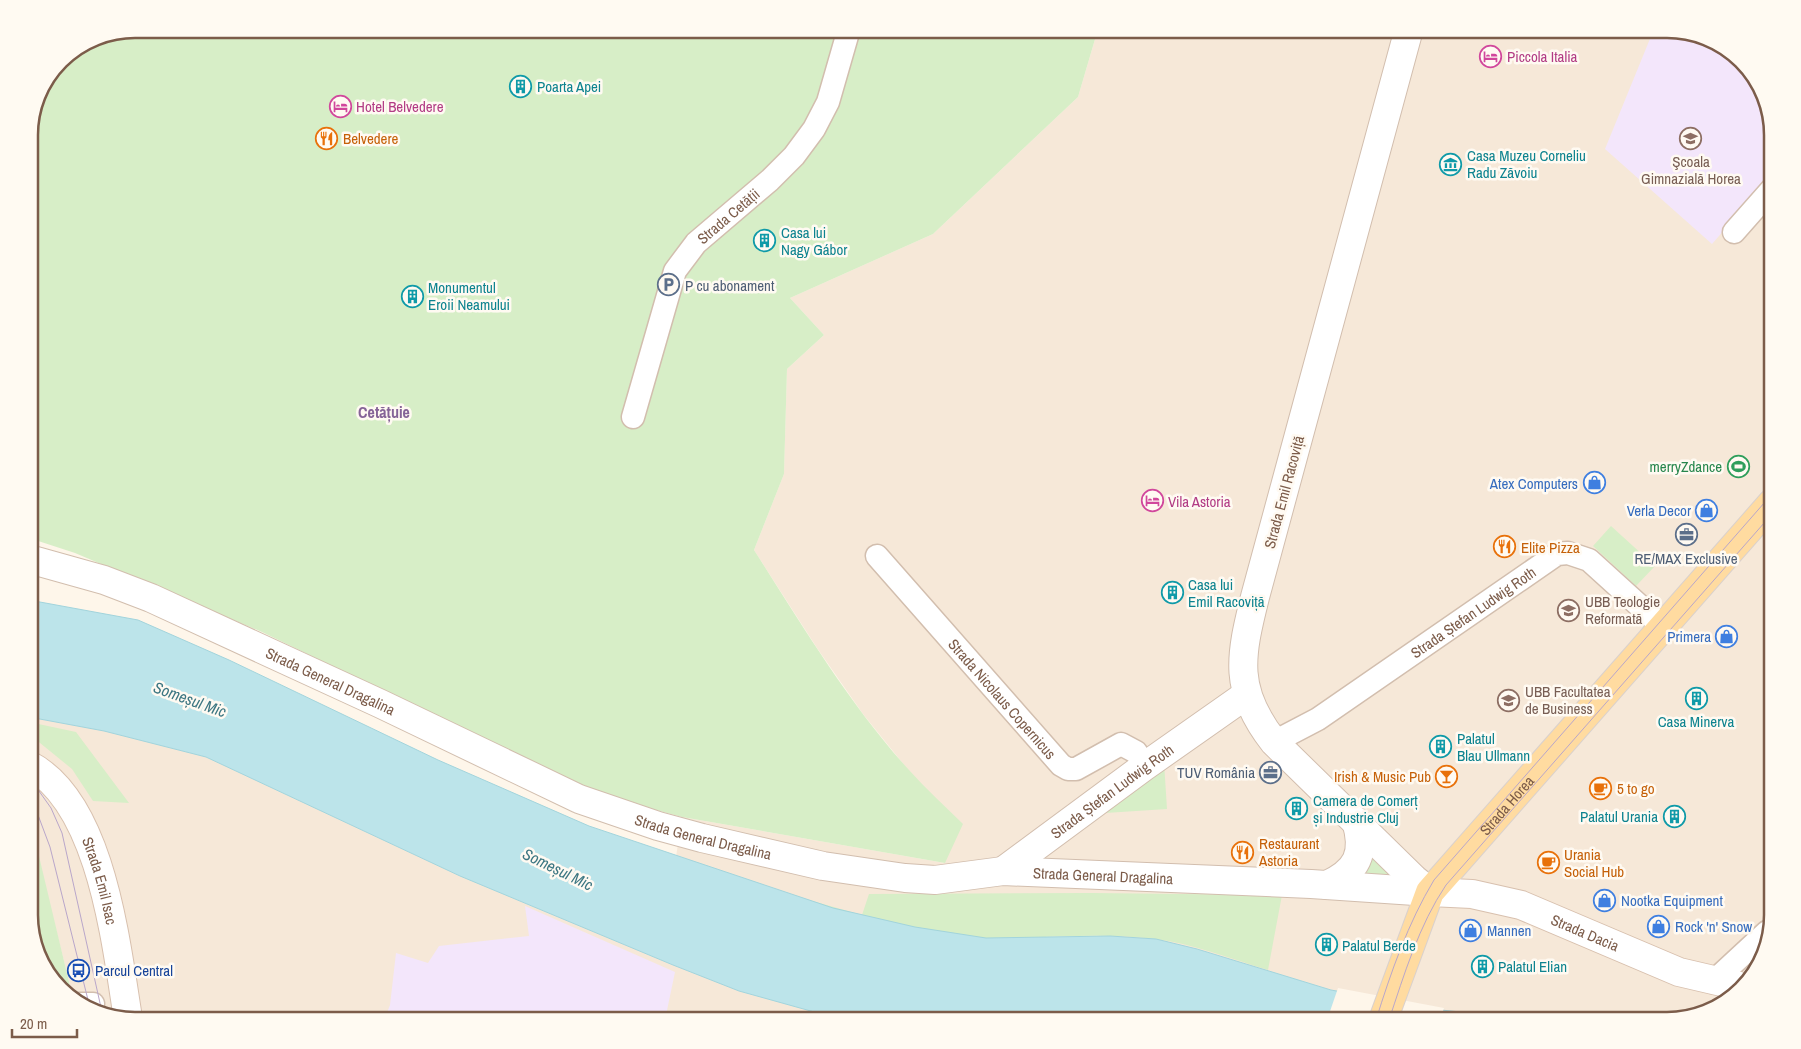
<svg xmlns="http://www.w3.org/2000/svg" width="1801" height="1049" font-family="'Archivo Narrow',sans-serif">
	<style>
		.residential { fill: #f6e8d8 }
		.education { fill: #f3e6fb }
		.green { fill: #d7eec7 }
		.water { fill: #bce4ea; stroke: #a2d4dc }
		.pier { fill: #fef6ea }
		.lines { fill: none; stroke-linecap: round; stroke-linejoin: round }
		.minor-casing { stroke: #d2beae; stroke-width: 25 }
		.tertiary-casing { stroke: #d2beae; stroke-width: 30 }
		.secondary-casing { stroke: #d8c0ae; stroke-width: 30 }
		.primary-casing { stroke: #dad1cc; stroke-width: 30 }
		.minor { stroke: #fff; stroke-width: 22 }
		.tertiary { stroke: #fff; stroke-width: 28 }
		.secondary { stroke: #fff; stroke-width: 28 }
		.primary { stroke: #ffdba0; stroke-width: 28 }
		.tram { stroke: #b9a6ca; stroke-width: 1 }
		.labels { text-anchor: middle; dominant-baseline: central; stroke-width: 5; stroke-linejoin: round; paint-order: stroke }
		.hotel-label { font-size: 15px; fill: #b23c85; stroke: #fffaf2; text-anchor: start }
		.culture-label { font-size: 15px; fill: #0d838f; stroke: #fffaf2; text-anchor: start }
		.food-label { font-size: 15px; fill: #c56008; stroke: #fffaf2; text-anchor: start }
		.education-label { font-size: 15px; fill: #785e54; stroke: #fffaf2; text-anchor: start }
		.street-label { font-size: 15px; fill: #7c5c4a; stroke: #fffaf2 }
		.service-label { font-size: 15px; fill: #4e5e75; stroke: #fffaf2; text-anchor: start }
		.leisure-label { font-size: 15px; fill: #27864d; stroke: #fffaf2; text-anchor: end }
		.shop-label { font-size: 15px; fill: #366cbe; stroke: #fffaf2; text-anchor: end }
		.transit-label { font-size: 15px; fill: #164399; stroke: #fffaf2; text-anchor: start }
		.neighbourhood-label { font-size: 16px; font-weight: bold; fill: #856397; stroke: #fffaf2 }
		.water-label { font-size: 16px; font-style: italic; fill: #3c7682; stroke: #fffaf2 }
		.rim { fill: none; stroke: #7c5c4a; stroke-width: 2.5 }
	</style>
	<rect width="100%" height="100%" fill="#fef6ea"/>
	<path class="residential" d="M1098 29H1666L1719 43 1758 82 1772 128V914L1758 967 1719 1006 1666 1020H1539L1441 1010 1331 990 1197 949 1110 936 915 927 833 908 676 857 682 817 945 863 909 771 863 714 817 648 754 550 784 474 787 369 824 335 790 298 933 234 1078 97Z
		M29 717 104 731 206 757 460 876 673 965 739 991 843 1020H135L82 1006 62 986 70 985 29 822Z"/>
	<path class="education" d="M1654 29H1666L1719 43 1758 82 1772 128V175L1712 244 1605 149Z
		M525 906 675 972 665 1020H384L390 1005 396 953 428 963 439 946 529 936Z"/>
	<path class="green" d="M135 29H1098L1078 97 933 234 790 298 824 335 787 369 784 474 754 550C802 625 849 704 909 770 926 789 945 806 963 824L945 863 682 817 612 798 549 771 262 632 75 553 29 538V128L37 94 60 60 95 37Z
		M1611 526 1655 566 1636 586 1593 546Z
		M29 722 76 732 129 803 93 801 72 769 29 734Z
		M1164 762 1167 809 1090 814Z
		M29 822 33 831 70 986H62L43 967 29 921Z
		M1365 845 1391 870 1383 882 1353 876Z
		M676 857 770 889 862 915 869 894 1092 893 1282 895 1268 970C1231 959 1192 943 1154 939 1098 932 1042 939 986 938L970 957Z"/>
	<path class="water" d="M29 600 138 620 229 660 438 760 589 826 833 908 915 927 986 938 1110 936 1156 939 1197 949 1331 990 1441 1010 1539 1020H843L739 991 673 965 460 876 206 757 104 731 29 717Z"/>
	<path class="pier" d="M1338 988 1444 1008 1440 1020H1327Z"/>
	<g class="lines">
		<defs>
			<g id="minor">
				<path d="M1734 232 1772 189"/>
				<path id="s1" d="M633 417 675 271 696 243 770 180 794 156 814 129 828 102 849 29"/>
				<path id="s2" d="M877 556 1061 765 1068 769H1076L1121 744 1136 752 1145 766"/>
				<path id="s3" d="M1274 742 1318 719 1557 554 1568 553 1589 560 1664 628"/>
				<path d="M1713 982 1767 932"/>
				<path d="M79 1004H93"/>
			</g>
			<g id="tertiary">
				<path d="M1409 29 1255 597C1240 657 1233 690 1274 742L1414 879 1430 892"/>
				<path id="s4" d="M29 559 104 580 151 598 381 704 579 799 658 826 702 838 823 866 905 878 935 880 1003 871 1311 884 1430 892"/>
				<path id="s5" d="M1003 871 1145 766 1246 695"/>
				<path d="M1327 885C1357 871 1366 854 1356 821"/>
			</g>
			<g id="secondary">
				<path id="s6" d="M29 765C102 803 116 945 128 1018"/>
				<path id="s7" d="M1430 892 1472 894 1521 905 1679 972 1739 986"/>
			</g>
			<g id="primary">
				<path id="s8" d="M1383 1020 1430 892 1772 503"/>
			</g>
		</defs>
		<use href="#minor" class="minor-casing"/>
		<use href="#tertiary" class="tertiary-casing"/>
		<use href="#secondary" class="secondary-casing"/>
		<use href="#primary" class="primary-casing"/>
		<use href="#minor" class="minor"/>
		<use href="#tertiary" class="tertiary"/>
		<use href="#secondary" class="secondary"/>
		<use href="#primary" class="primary"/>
		<path class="tram" d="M29 777 51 808 62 833 102 1012
			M29 801 38 815 50 847 90 1008
			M1376 1020C1391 972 1408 923 1434 880L1772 494
			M1389 1020C1404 975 1419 925 1446 885L1772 514"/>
	</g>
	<defs>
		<symbol id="hotel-ring" viewBox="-11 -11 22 22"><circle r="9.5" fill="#fffaf2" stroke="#d1479c" stroke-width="1.5"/><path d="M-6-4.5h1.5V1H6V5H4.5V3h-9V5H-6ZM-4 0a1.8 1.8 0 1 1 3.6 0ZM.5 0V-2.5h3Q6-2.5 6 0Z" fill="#d1479c"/></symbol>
		<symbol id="building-ring" viewBox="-11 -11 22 22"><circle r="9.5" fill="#fffaf2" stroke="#0f9aa8" stroke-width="1.5"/><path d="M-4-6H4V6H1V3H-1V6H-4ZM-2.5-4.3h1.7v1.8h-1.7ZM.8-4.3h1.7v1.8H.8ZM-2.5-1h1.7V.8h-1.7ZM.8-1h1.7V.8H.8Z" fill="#0f9aa8"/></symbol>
		<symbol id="restaurant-ring" viewBox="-11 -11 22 22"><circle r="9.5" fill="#fffaf2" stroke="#e8710a" stroke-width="1.5"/><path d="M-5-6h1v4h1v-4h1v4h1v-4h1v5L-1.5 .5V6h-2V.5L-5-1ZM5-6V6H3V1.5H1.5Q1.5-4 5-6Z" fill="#e8710a"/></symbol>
		<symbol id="school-ring" viewBox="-11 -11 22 22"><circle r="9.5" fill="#fffaf2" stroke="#8d6e63" stroke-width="1.5"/><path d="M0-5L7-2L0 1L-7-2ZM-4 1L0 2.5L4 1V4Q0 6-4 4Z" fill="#8d6e63"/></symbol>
		<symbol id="museum-ring" viewBox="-11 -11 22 22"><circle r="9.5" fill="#fffaf2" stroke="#0f9aa8" stroke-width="1.5"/><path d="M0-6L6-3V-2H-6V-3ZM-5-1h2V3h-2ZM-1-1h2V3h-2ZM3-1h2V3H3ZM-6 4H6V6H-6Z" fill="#0f9aa8"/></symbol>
		<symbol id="parking-ring" viewBox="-11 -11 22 22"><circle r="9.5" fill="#fffaf2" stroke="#5c6f8a" stroke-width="1.5"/><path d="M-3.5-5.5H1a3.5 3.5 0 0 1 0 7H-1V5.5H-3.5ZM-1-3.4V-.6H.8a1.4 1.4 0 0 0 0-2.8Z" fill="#5c6f8a"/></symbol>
		<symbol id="stadium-ring" viewBox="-11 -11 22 22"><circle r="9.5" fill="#fffaf2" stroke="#2e9e5b" stroke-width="1.5"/><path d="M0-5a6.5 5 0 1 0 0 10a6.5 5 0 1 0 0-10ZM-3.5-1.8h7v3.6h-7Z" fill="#2e9e5b"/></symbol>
		<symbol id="shop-ring" viewBox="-11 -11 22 22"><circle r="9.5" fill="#fffaf2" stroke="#3f7fe0" stroke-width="1.5"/><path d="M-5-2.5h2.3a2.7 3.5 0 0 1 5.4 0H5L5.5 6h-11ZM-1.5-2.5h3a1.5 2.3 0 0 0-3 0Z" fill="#3f7fe0"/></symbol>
		<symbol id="office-ring" viewBox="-11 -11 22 22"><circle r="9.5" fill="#fffaf2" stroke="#5c6f8a" stroke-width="1.5"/><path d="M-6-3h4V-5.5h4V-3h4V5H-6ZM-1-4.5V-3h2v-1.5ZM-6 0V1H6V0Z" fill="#5c6f8a"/></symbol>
		<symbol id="university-ring" viewBox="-11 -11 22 22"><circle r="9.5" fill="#fffaf2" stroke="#8d6e63" stroke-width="1.5"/><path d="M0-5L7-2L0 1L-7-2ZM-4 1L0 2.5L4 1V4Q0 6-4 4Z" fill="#8d6e63"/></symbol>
		<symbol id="bar-ring" viewBox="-11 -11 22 22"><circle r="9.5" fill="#fffaf2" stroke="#e8710a" stroke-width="1.5"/><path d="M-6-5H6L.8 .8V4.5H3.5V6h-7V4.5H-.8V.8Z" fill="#e8710a"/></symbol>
		<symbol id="cafe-ring" viewBox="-11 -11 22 22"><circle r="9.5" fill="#fffaf2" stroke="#e8710a" stroke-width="1.5"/><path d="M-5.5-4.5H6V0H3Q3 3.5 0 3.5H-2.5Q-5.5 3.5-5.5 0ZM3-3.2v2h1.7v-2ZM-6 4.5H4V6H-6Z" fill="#e8710a"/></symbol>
		<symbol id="bus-ring" viewBox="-11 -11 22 22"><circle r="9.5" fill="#fffaf2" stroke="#1a4fb4" stroke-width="1.5"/><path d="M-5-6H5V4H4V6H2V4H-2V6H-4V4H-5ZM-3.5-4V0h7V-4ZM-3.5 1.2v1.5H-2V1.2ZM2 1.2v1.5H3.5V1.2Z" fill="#1a4fb4"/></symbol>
	</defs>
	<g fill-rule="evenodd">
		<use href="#hotel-ring" x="1478" y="44" width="25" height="25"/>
		<use href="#building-ring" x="508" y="74" width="25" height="25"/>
		<use href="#hotel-ring" x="328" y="94" width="25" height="25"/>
		<use href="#restaurant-ring" x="314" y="126" width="25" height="25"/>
		<use href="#school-ring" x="1678" y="126" width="25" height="25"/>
		<use href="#museum-ring" x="1438" y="152" width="25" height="25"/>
		<use href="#building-ring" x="752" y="228" width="25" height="25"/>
		<use href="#parking-ring" x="656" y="272" width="25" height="25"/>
		<use href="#building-ring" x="400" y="284" width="25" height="25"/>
		<use href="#stadium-ring" x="1726" y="454" width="25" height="25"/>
		<use href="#shop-ring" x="1582" y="470" width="25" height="25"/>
		<use href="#hotel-ring" x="1140" y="488" width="25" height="25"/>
		<use href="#shop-ring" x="1694" y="498" width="25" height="25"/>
		<use href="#office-ring" x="1674" y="522" width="25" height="25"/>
		<use href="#restaurant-ring" x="1492" y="534" width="25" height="25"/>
		<use href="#building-ring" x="1160" y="580" width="25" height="25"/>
		<use href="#university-ring" x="1556" y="598" width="25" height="25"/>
		<use href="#shop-ring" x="1714" y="624" width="25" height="25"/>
		<use href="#building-ring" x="1684" y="686" width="25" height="25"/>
		<use href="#university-ring" x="1496" y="688" width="25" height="25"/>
		<use href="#building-ring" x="1428" y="734" width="25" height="25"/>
		<use href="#office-ring" x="1258" y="760" width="25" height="25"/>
		<use href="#bar-ring" x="1434" y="764" width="25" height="25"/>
		<use href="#cafe-ring" x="1588" y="776" width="25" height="25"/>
		<use href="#building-ring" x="1284" y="796" width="25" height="25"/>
		<use href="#building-ring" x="1662" y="804" width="25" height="25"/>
		<use href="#restaurant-ring" x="1230" y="840" width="25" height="25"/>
		<use href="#cafe-ring" x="1536" y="850" width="25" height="25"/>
		<use href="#shop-ring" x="1592" y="888" width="25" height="25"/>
		<use href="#shop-ring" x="1646" y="914" width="25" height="25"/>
		<use href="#shop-ring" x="1458" y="918" width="25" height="25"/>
		<use href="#building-ring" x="1314" y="932" width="25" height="25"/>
		<use href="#building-ring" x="1470" y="954" width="25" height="25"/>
		<use href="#bus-ring" x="66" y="958" width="25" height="25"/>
	</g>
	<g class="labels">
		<g class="hotel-label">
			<text x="1507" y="56">Piccola Italia</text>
			<text x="356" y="106">Hotel Belvedere</text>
			<text x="1168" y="501">Vila Astoria</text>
		</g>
		<g class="culture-label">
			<text x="537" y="86">Poarta Apei</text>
			<text x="1467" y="155">Casa Muzeu Corneliu<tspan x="1467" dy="17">Radu Zăvoiu</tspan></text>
			<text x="781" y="232">Casa lui<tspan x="781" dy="17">Nagy Gábor</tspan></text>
			<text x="428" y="287">Monumentul<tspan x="428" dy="17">Eroii Neamului</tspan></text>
			<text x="1188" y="584">Casa lui<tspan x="1188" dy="17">Emil Racoviță</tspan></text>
			<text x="1696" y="721" text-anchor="middle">Casa Minerva</text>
			<text x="1457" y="738">Palatul<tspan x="1457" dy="17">Blau Ullmann</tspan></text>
			<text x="1313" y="800">Camera de Comerț<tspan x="1313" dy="17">și Industrie Cluj</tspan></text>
			<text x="1658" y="816" text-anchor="end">Palatul Urania</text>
			<text x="1342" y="945">Palatul Berde</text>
			<text x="1498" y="966">Palatul Elian</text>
		</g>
		<g class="food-label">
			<text x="343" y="138">Belvedere</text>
			<text x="1521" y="547">Elite Pizza</text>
			<text x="1431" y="776" text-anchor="end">Irish &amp; Music Pub</text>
			<text x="1617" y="788">5 to go</text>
			<text x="1259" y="843">Restaurant<tspan x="1259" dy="17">Astoria</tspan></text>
			<text x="1564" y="854">Urania<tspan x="1564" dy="17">Social Hub</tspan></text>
		</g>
		<g class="education-label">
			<text x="1691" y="161" text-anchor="middle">Şcoala<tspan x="1691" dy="17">Gimnazială Horea</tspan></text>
			<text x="1585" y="601">UBB Teologie<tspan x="1585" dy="17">Reformată</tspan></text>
			<text x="1525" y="691">UBB Facultatea<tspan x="1525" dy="17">de Business</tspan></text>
		</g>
		<g class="street-label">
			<text stroke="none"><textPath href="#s1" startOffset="229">Strada Cetății</textPath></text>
			<text transform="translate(1284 492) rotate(-75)">Strada Emil Racoviță</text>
			<text stroke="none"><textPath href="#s3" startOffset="238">Strada Ștefan Ludwig Roth</textPath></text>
			<text stroke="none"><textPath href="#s4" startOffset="326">Strada General Dragalina</textPath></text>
			<text stroke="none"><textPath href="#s2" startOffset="190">Strada Nicolaus Copernicus</textPath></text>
			<text stroke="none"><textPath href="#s5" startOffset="135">Strada Ștefan Ludwig Roth</textPath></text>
			<text stroke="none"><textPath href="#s8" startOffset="252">Strada Horea</textPath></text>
			<text stroke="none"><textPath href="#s4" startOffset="731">Strada General Dragalina</textPath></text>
			<text stroke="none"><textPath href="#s4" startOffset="1136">Strada General Dragalina</textPath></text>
			<text stroke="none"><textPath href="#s6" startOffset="140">Strada Emil Isac</textPath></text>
			<text stroke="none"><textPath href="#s7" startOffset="162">Strada Dacia</textPath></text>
		</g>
		<g class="service-label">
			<text x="685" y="285">P cu abonament</text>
			<text x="1686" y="558" text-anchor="middle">RE/MAX Exclusive</text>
			<text x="1255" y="772" text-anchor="end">TUV România</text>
		</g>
		<g class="leisure-label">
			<text x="1722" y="466">merryZdance</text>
		</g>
		<g class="shop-label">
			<text x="1578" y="483">Atex Computers</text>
			<text x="1691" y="510">Verla Decor</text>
			<text x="1711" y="636">Primera</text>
			<text x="1621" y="900" text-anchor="start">Nootka Equipment</text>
			<text x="1675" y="926" text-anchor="start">Rock 'n' Snow</text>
			<text x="1487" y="930" text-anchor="start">Mannen</text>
		</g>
		<g class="transit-label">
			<text x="95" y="970">Parcul Central</text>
		</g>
		<g class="neighbourhood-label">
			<text x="384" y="412">Cetățuie</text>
		</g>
		<g class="water-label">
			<text transform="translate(190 699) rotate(20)">Someșul Mic</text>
			<text transform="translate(558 869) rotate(26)">Someșul Mic</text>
		</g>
	</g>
	<path d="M0 0H1801V1049H0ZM135 38H1667A97 97 0 0 1 1764 135V915A97 97 0 0 1 1667 1012H135A97 97 0 0 1 38 915V135A97 97 0 0 1 135 38Z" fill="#fffaf2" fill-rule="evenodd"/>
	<path class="rim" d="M135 38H1667A97 97 0 0 1 1764 135V915A97 97 0 0 1 1667 1012H135A97 97 0 0 1 38 915V135A97 97 0 0 1 135 38Z"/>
	<path d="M12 1029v8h65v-8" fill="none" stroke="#7c5c4a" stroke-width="2.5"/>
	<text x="20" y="1029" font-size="15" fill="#7c5c4a" stroke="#fffaf2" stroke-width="4" paint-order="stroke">20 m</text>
</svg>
